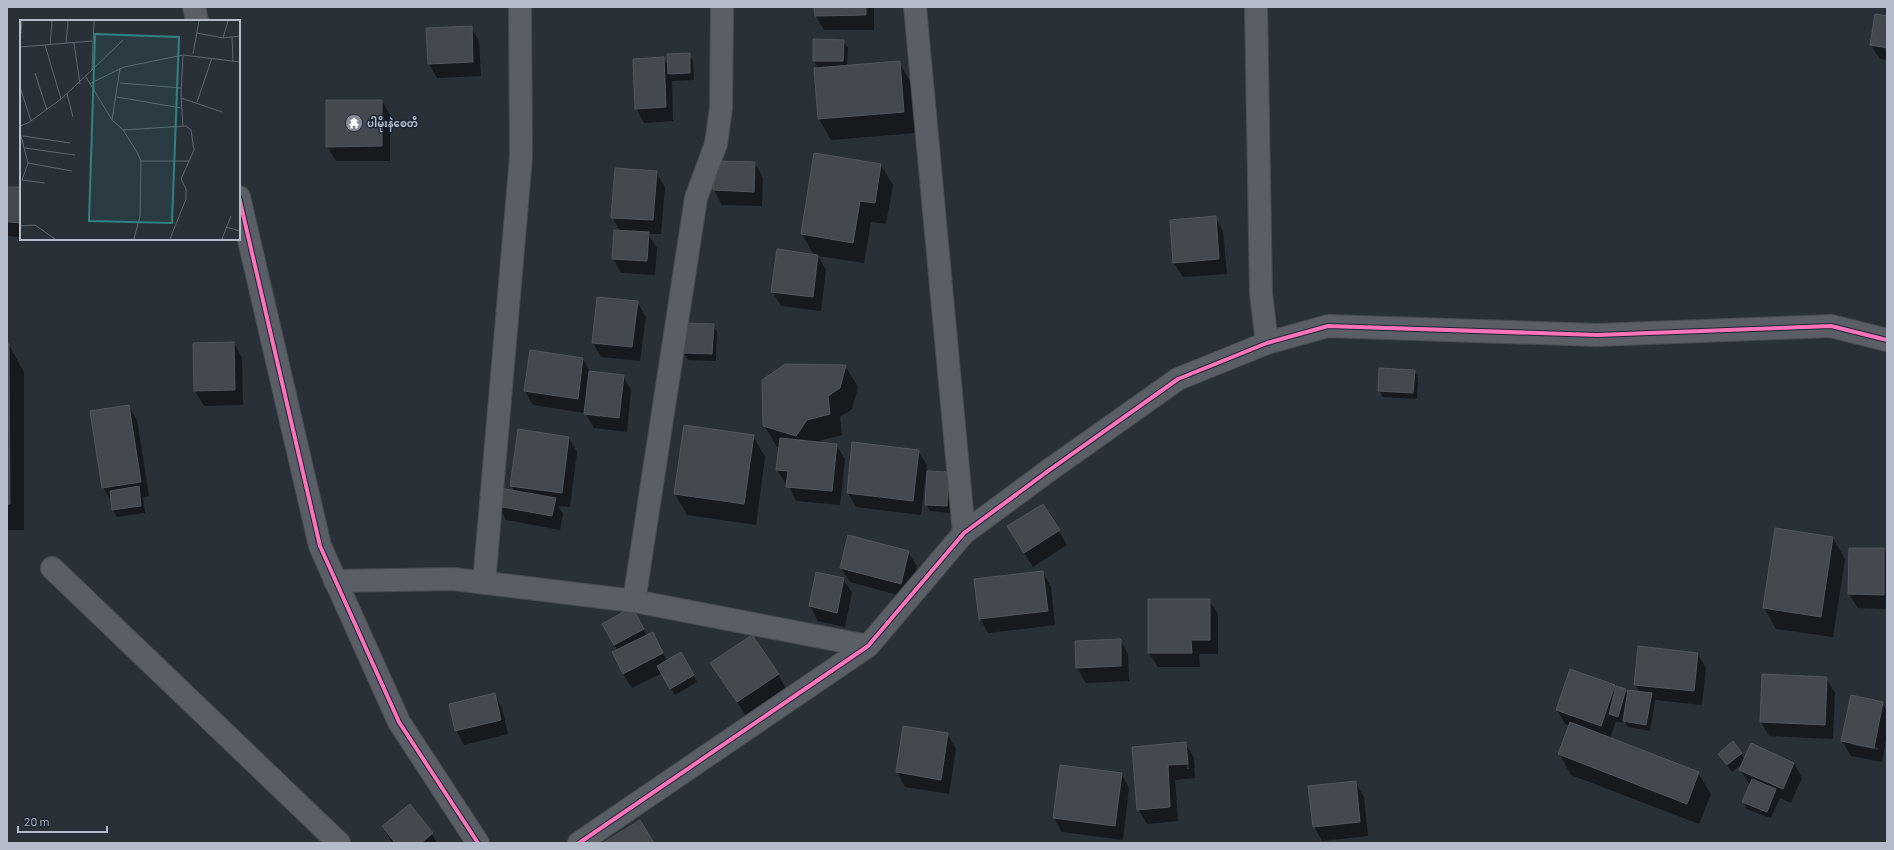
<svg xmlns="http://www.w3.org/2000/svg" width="1894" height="850" font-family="Barlow,'Noto Sans Myanmar',sans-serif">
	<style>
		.shadow { fill: #0007; fill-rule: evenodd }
		.building { fill: #444950; stroke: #52575f }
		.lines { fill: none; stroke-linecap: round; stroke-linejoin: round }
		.street-casing { stroke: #484c53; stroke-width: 24 }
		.street { stroke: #5a5e66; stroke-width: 22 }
		.cycleway-casing { stroke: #1d2633; stroke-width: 6 }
		.cycleway { stroke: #fb73b8; stroke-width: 4 }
		.labels { text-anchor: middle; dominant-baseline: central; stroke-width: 3; stroke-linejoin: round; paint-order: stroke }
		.poi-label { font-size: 10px; font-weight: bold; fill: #b4bcc9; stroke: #1d2633; text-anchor: start }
		.inset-road { fill: none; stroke: #616872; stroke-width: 1 }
		.view { fill: #308480; fill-opacity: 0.15; stroke: #308480; stroke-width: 2 }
		.inset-edge { fill: none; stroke: #b4bcc9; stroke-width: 2 }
	</style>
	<rect width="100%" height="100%" fill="#2a3038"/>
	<path class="shadow" d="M815 7H874V30H824L816 16Z
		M1887 17V60L1880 59 1871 45Z
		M471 27 479 41 481 76 437 78 429 64 427 29Z
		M843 41 848 48 847 66 899 62 911 83 916 133 831 140 819 119 818 69 814 60Z
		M689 54 693 61 694 80 672 81 673 121 644 123 636 108 663 58 669 67Z
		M382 101 390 115V161H336L327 146Z
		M714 162 755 163 763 178 762 206 722 205 714 190Z
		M880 164 893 185 886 224 871 222 864 263 818 256 826 270 821 311 781 306 772 291 814 255 802 234Z
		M656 172 665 187 661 234H648L657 248 655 275 621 273 613 258 620 231 612 217Z
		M7 188H21V237L7 236Z
		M1215 217 1223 231 1227 274 1183 277 1174 263Z
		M637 302 646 317 640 361 601 357 593 343Z
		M713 325 717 332 716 361 688 360 684 353Z
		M234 343 242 358 243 405 204 406 195 391 194 344Z
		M7 345H9L24 372V530H7Z
		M583 359 590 372 623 376 631 390 627 432 594 428 585 413 533 405 525 391Z
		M845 366 858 387 852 409 840 417 842 435 819 441 818 443 836 445 845 459 840 505 796 501 788 484H786L777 470 780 447H777L764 425Z
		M1414 371 1418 378 1417 399 1383 397 1379 390Z
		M128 406 137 420 149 496 143 497 145 513 117 517 113 510 112 502 103 488Z
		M753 436 765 457 756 525 687 515 675 494Z
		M569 438 577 452 570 507 558 506 563 514 560 530 506 520 498 505 515 492 511 485Z
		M918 451 927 465 921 515 856 507 848 493Z
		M928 472 953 480 951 513 930 511 926 504Z
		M1043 505 1067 545 1033 567 1017 541Z
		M1833 538 1845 559 1833 637 1776 629 1764 608Z
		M1884 549 1887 555V609L1858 608 1849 594Z
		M908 552 917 566 909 598 850 582 841 568Z
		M1043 572 1051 587 1055 625 988 633 980 618Z
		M817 573 843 579 852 593 845 627 818 621 810 606Z
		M1149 600H1209L1218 614V654H1199L1200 667H1158L1149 653Z
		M636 615 647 636 652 633 667 661 680 653 697 682 675 695 662 673 632 688 623 674 618 651 603 624Z
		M1120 640 1128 654 1129 681 1086 683 1077 668 1076 642Z
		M1698 654 1706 668 1702 705 1655 700 1650 731 1628 727 1623 719 1622 723 1616 721 1610 738 1698 773 1711 794 1699 824 1571 775 1559 753 1570 726 1565 724 1557 710 1571 670 1615 686 1617 689 1625 690 1628 695 1640 693 1635 685Z
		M712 663 778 674 786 689 746 716Z
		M1826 678 1835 693 1833 739 1769 736 1761 722Z
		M494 694 502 708 508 734 464 745 456 730Z
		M1882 703 1887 711V735L1882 762 1851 756 1842 741ZM1852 742 1879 748 1878 750 1852 745Z
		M904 727 947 734 956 749 949 794 905 787 897 772Z
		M1185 743 1194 758 1195 778 1175 780 1178 821 1147 824 1138 809 1133 747ZM1186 757H1188L1189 769H1187Z
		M1733 743 1745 759 1794 763 1802 778 1791 803 1780 798 1771 818 1747 809 1743 802 1750 785 1740 770 1743 763 1732 772 1719 754Z
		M1121 773 1129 788 1123 840 1062 832 1054 818Z
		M1355 782 1364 797 1368 836 1322 841 1314 826Z
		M410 805 432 834 437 843H393L391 841 383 827Z"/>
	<path class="building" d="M814 7H866V15L815 16Z
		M1875 14 1887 16V48L1870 45Z
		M472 26 473 62 428 64 426 28Z
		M813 39 844 40 843 61H813Z
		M690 53V73L668 74 667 54Z
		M664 57 666 107 635 109 633 59Z
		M900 61 904 112 818 119 814 68Z
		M326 100H382V146L326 147Z
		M814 153 881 164 875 203 860 201 853 243 801 234Z
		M713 161 755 162 754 192 713 190Z
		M615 168 657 171 653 220 611 218Z
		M7 187H21V223L7 222Z
		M1216 216 1219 259 1173 263 1170 220Z
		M614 230 649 232 647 261 612 259Z
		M777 249 818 255 813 297 771 292Z
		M597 297 638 301 632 347 592 343Z
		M684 323 714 324 712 354 683 353Z
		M234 342 235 390 194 391 193 343Z
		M7 344H9L10 504H7Z
		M530 350 583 358 578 399 524 391Z
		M785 364 846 365 840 388 828 396 830 414 807 420 796 436 763 426 762 380Z
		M1379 368 1415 370 1413 393 1378 391Z
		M589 371 624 375 619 418 584 414Z
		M129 405 141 482 102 488 90 411Z
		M684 425 754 435 744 504 674 494Z
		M518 429 569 437 562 493 510 486Z
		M780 438 837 444 832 491 786 487 788 471 776 470Z
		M852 442 919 450 913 501 847 493Z
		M927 471 949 472 947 506 925 505Z
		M139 486 141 506 112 510 110 491Z
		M500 488 556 498 552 516 497 506Z
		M1043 504 1060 530 1024 553 1007 526Z
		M1775 528 1833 537 1821 617 1763 608Z
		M848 535 909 551 901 584 840 568Z
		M1849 548H1884V595L1848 594Z
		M1043 571 1048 611 979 619 974 579Z
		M816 572 844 578 837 613 809 606Z
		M1148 599H1210V640H1191L1192 653H1148Z
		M632 607 644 629 614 645 602 624Z
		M653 632 663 653 623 674 612 652Z
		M752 635 779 674 737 702 710 663Z
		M1121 639V666L1076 668 1075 641Z
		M1638 646 1698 653 1694 691 1634 685Z
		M681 652 694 675 670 689 657 666Z
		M1570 669 1615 685 1601 726 1556 710Z
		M1762 674 1827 677 1825 725 1760 722Z
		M1616 686 1626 689 1618 717 1609 714Z
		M1628 690 1652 693 1646 725 1623 721Z
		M495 693 501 720 455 731 449 704Z
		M1851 695 1883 702 1874 748 1841 741Z
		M1570 722 1699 772 1687 804 1558 754Z
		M903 726 948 733 941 780 896 772Z
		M1733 741 1742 753 1727 765 1718 754Z
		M1186 742 1188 764 1168 765 1170 807 1137 810 1132 747Z
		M1751 743 1794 763 1783 789 1739 770Z
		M1060 765 1122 773 1115 826 1053 818Z
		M1752 779 1776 789 1767 812 1742 802Z
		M1356 781 1360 822 1313 827 1308 786Z
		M410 804 433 833 421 843H395L382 826Z
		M640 820 654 843H603Z"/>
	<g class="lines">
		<defs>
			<path id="street" d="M194 7 197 21
				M915 7 964 533
				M1256 7 1261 293 1267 343
				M239 197 320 546 399 722 478 843
				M52 568 339 843
				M335 581 453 579 634 601 868 646
				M484 583 521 157 520 7
				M634 601 696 198 716 144 721 108 722 7
				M579 843 868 646 964 533 1048 471 1178 379 1267 343 1328 326 1597 335 1831 326 1887 340"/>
		</defs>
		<use href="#street" class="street-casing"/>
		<use href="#street" class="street"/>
		<defs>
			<path id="cycleway" d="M239 197 320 546 399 722 478 843
				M579 843 868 646 964 533 1048 471 1178 379 1267 343 1328 326 1597 335 1831 326 1887 340"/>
		</defs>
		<use href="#cycleway" class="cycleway-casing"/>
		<use href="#cycleway" class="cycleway"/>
	</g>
	<defs>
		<symbol id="temple-disc" viewBox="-11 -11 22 22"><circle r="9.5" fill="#848b96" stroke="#1d2633"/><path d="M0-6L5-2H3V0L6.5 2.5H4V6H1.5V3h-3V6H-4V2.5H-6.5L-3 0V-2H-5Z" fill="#fff"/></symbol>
	</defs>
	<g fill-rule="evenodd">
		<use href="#temple-disc" x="344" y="113" width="20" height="20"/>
	</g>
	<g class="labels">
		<g class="poi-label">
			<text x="367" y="123">ပါမိုးနဲစေတီ</text>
		</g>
	</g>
	<g transform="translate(20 20)">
		<rect width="220" height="220" fill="#2a3038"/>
		<path class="inset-road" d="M1 13 2 1M177 13 203 18 220 16M212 17 213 41M203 18 208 1M46 23 48 1M54 23 60 64M25 25 41 79M30 25 32 1M0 27 72 21M173 34 179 1M72 50 103 20M15 53 27 90M66 57 92 100 103 110 117 132 121 141 120 196 114 219M100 63 161 68M69 64 104 47 163 35 220 42M0 67 11 101M47 74 53 97M97 77 161 88M161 78 202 92M177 82 192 38M92 100 100 48M0 106 8 103 41 79 72 50 74 1M163 107 161 73 163 35M103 110 166 106 171 110 174 130 161 159 166 169V179L150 219M0 112 8 143 2 160 25 163M3 116 50 123M5 128 55 135M121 141H169M8 143 52 151M0 206 15 205 35 219M206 207 220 211M202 219 211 196"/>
		<path class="view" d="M75 14 159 17 152 203 69 201Z"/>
		<rect width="220" height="220" class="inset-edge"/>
	</g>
	<rect width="1894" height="850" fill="none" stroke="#b4bcc9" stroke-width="16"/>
	<path d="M18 826v6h89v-6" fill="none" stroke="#b4bcc9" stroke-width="2"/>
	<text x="24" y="826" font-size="12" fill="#b4bcc9" stroke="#1d2633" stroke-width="3" paint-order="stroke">20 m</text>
</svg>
